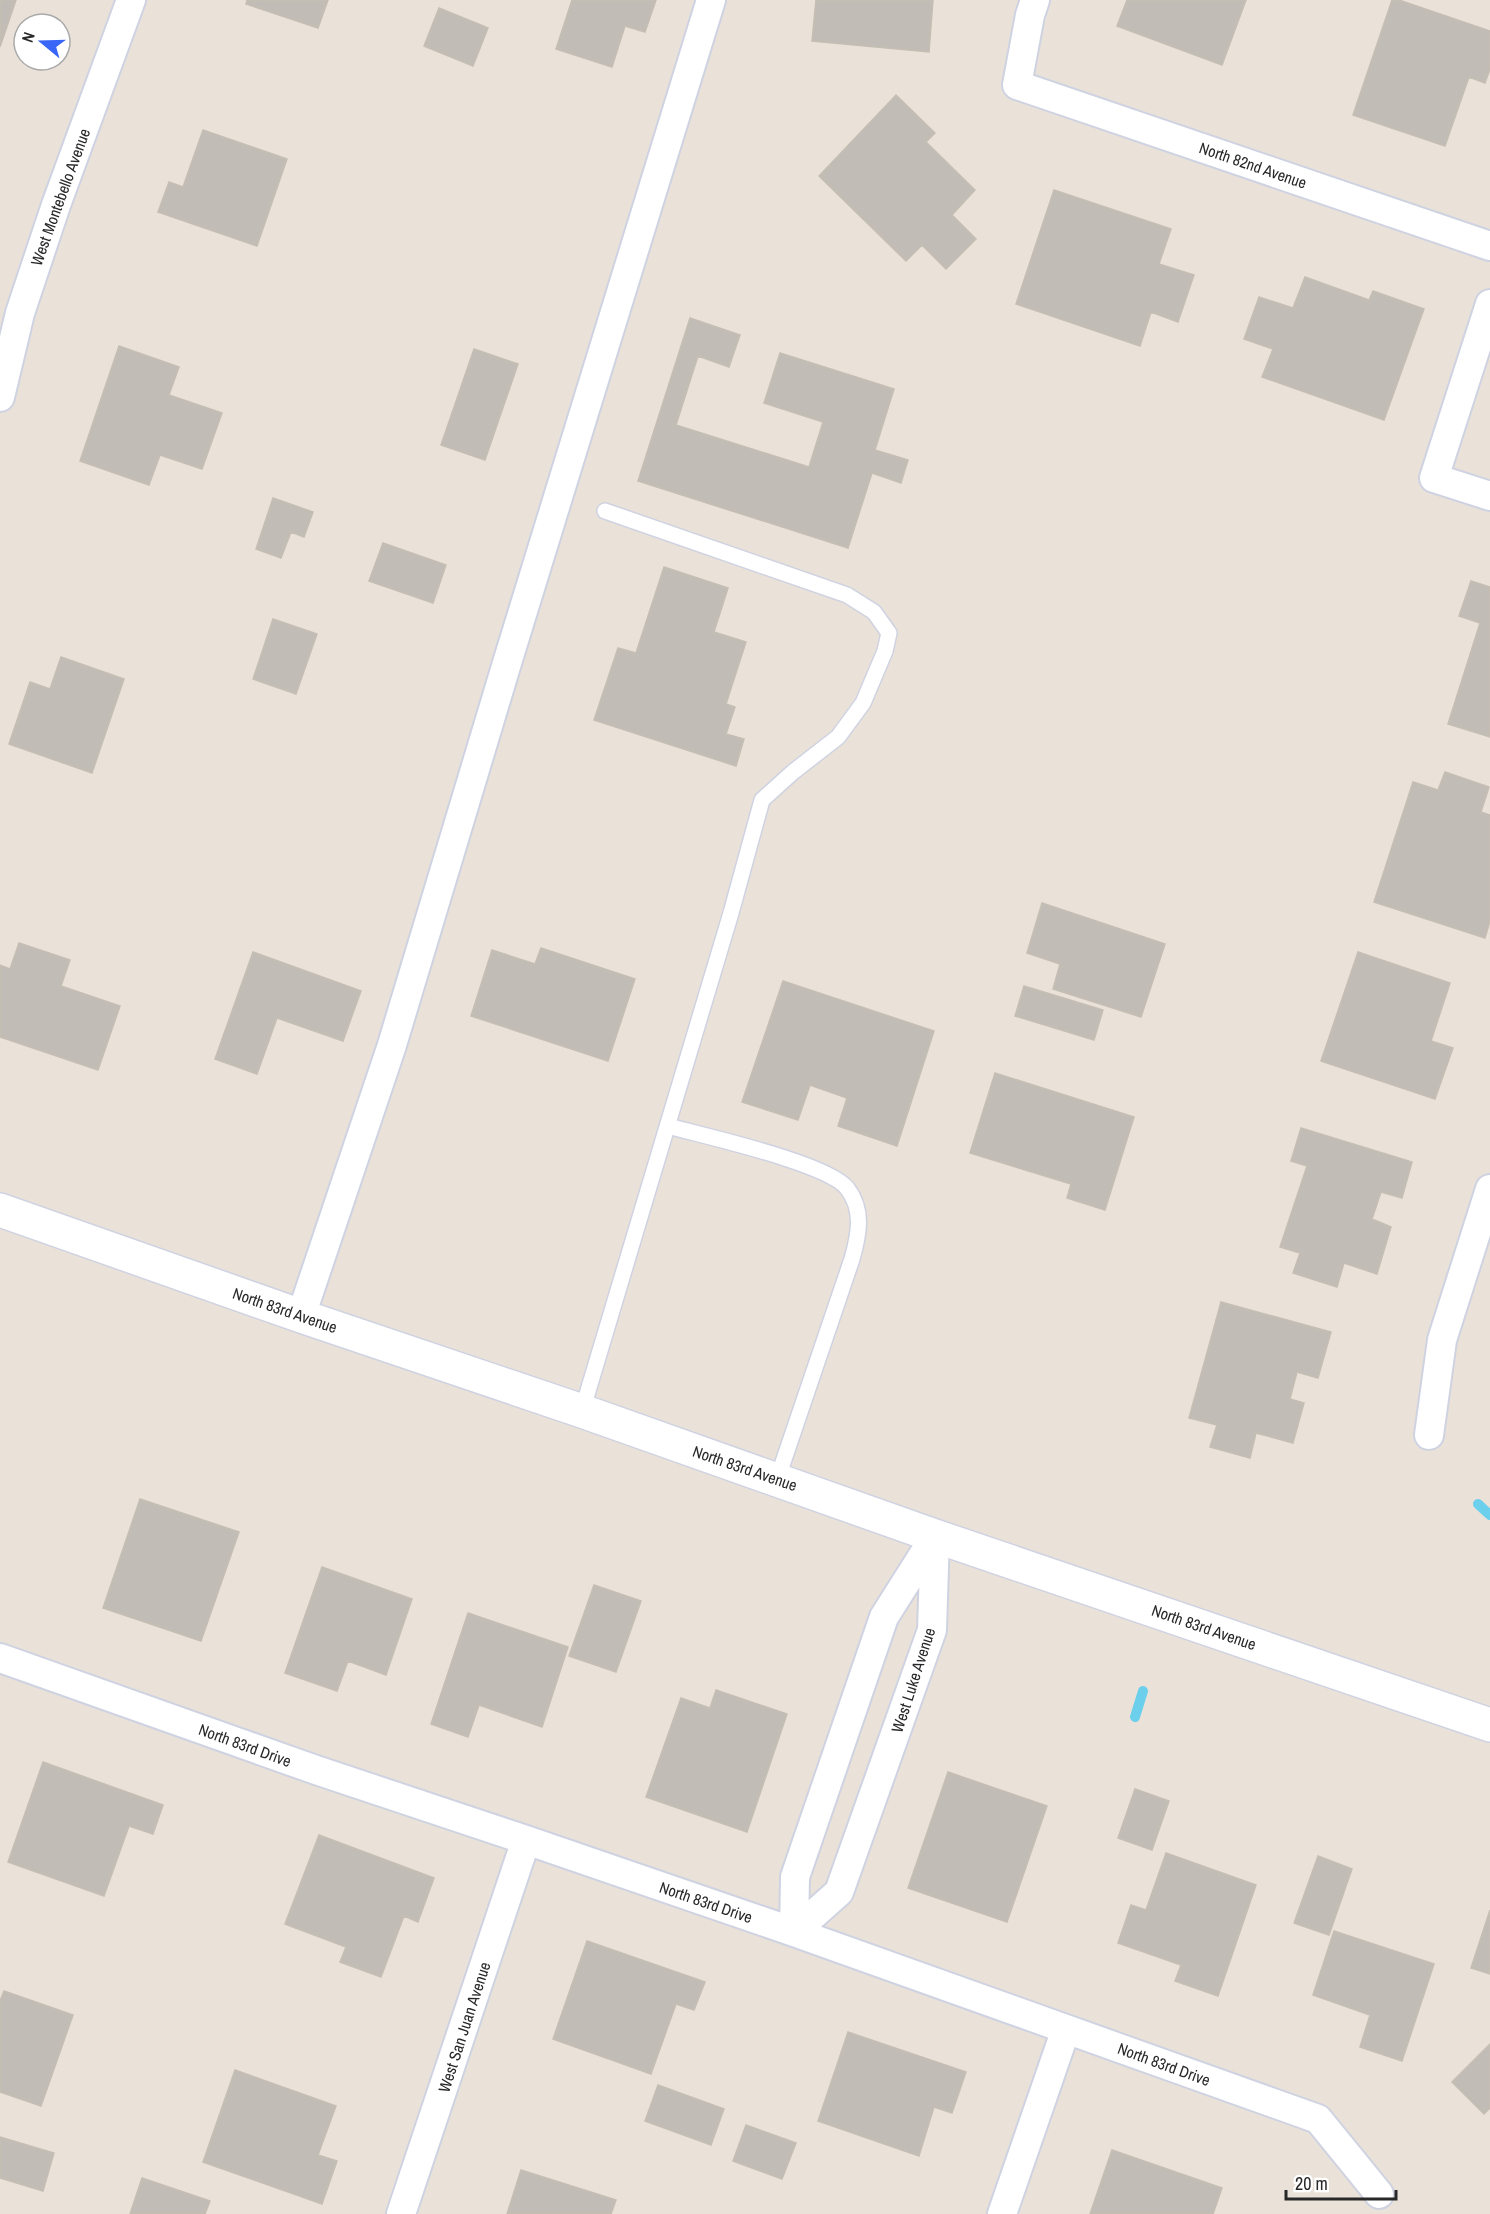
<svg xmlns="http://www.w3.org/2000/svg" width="1490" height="2214" font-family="'Archivo Narrow',sans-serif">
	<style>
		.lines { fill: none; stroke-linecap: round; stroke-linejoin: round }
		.stream { stroke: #6cd0ec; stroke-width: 10 }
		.building { fill: #c2bcb6; stroke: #c5beb3; stroke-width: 1.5 }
		.lane-casing { stroke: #cfd3e1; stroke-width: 18 }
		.street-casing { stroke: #cfd3e1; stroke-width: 32 }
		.secondary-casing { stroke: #cfd3e1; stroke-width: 36 }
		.lane { stroke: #fff; stroke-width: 15 }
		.street { stroke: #fff; stroke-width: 28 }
		.secondary { stroke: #fff; stroke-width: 33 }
		.labels { text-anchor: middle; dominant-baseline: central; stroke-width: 6; stroke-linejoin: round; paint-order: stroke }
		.street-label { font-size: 16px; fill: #282828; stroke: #fff }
	</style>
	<rect width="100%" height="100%" fill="#eae2d9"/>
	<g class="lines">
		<path class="stream" d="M1478 1504 1490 1515
			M1135 1717 1143 1691"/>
	</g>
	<path class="building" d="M0 0H16L0 47Z
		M247 0H328L318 28 246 4Z
		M572 0H656L645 32 625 26 612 67 556 49Z
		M816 0H933L929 52 812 41Z
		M1127 0H1246L1222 65 1117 26Z
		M1392 0H1399L1490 31V69L1485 83 1469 77 1445 146 1353 115Z
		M439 8 488 28 473 66 424 46Z
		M896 95 935 133 926 142 975 190 952 215 976 239 946 269 922 245 906 261 819 176Z
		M203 130 287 159 257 246 158 212 169 182 183 187Z
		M1054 190 1171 229 1159 264 1194 275 1178 322 1151 312 1140 346 1016 304Z
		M1305 277 1369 300 1373 291 1424 309 1384 420 1262 377 1273 349 1244 339 1259 297 1293 308Z
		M690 318 740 335 729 367 698 356 676 425 809 467 823 422 764 403 780 353 894 389 875 450 908 460 901 483 872 473 848 548 638 481Z
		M119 346 179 367 169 395 222 413 202 469 160 455 149 485 80 461Z
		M474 349 518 364 485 460 441 445Z
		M273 498 313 512 304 537 291 532 281 558 256 549Z
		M383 543 446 565 433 603 369 581Z
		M664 567 728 588 714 632 746 642 726 704 735 707 726 734 744 739 736 766 594 720 618 648 636 653Z
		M1471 581 1490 587V737L1448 724 1480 623 1459 616Z
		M273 619 317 634 296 694 253 679Z
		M61 657 124 679 92 773 9 744 30 682 50 689Z
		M1445 772 1489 787 1481 812 1490 815V921L1485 938 1374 902 1413 782 1438 790Z
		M1042 903 1165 944 1141 1017 1053 989 1060 964 1027 953Z
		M19 943 70 960 61 986 120 1006 98 1070 0 1037V965L10 969Z
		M541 948 635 979 608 1061 471 1016 492 950 535 964Z
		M253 952 361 991 343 1041 277 1018 257 1074 215 1059Z
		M1358 952 1450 983 1431 1041 1453 1048 1435 1099 1321 1061Z
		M783 981 934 1031 897 1146 838 1126 847 1098 810 1085 798 1120 742 1102Z
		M1024 986 1103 1010 1094 1040 1015 1016Z
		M995 1073 1134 1117 1105 1210 1067 1198 1071 1184 970 1153Z
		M1301 1128 1412 1162 1402 1198 1381 1192 1372 1219 1391 1227 1377 1274 1344 1263 1337 1287 1293 1273 1300 1253 1280 1247 1307 1166 1291 1161Z
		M1221 1302 1331 1332 1318 1378 1297 1372 1290 1399 1304 1403 1293 1443 1256 1433 1250 1458 1210 1447 1217 1425 1189 1418Z
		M140 1499 239 1532 201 1641 103 1608Z
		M322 1567 412 1599 386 1675 348 1661 337 1691 285 1673Z
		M594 1585 641 1601 616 1672 569 1656Z
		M468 1613 568 1647 542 1727 479 1705 468 1737 431 1724Z
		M716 1690 787 1714 747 1832 646 1797 681 1698 710 1708Z
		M43 1762 163 1805 153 1834 129 1826 104 1896 8 1862Z
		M948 1772 1047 1806 1007 1922 908 1888Z
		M1135 1789 1169 1801 1152 1850 1118 1838Z
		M319 1835 434 1878 418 1922 404 1916 381 1977 340 1962 346 1947 285 1924Z
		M1166 1853 1256 1885 1218 1996 1175 1981 1181 1965 1118 1943 1131 1905 1146 1910Z
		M1318 1856 1352 1869 1329 1935 1294 1923Z
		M1490 1910V1974L1471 1968Z
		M1334 1931 1434 1964 1402 2061 1360 2047 1370 2015 1313 1995Z
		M587 1941 705 1982 694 2010 676 2004 651 2074 553 2039Z
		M4 1991 73 2015 41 2106 0 2092V2001Z
		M848 2032 966 2072 952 2113 934 2107 919 2156 818 2121Z
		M1490 2044V2108L1484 2114 1452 2082Z
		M235 2070 336 2106 318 2155 337 2161 322 2204 203 2162Z
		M658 2085 724 2109 711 2145 645 2121Z
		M746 2125 796 2143 782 2179 733 2161Z
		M0 2137 54 2153 43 2191 0 2178Z
		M1112 2150 1222 2188 1213 2214H1090Z
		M521 2170 616 2200 611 2214H507Z
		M142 2178 210 2201 205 2214H130Z"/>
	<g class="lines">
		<defs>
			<path id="lane" d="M668 1126C704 1136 827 1163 847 1188 864 1210 859 1234 852 1259L777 1480
				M582 1411 731 913 762 800 793 772 838 737 863 703 885 651 889 633 874 612 847 595 605 511"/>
			<path id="street" d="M1035 0 1030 15 1017 85 1490 246
				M1490 304 1434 478 1490 496
				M0 397 20 313 56 205 131 0
				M301 1316 392 1045 507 663 711 0
				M1429 1435 1442 1340 1490 1189
				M0 1658 316 1770 526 1840 794 1932 1318 2119 1379 2194
				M794 1932 839 1892 932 1630 935 1536
				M794 1932 795 1877 884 1617 934 1538
				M401 2214 526 1840
				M1002 2214 1066 2029"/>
			<path id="secondary" d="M0 1210 301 1316 582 1411 935 1536 1490 1725"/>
		</defs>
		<use href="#lane" class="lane-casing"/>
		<use href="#street" class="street-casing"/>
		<use href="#secondary" class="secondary-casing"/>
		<use href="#lane" class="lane"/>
		<use href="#street" class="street"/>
		<use href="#secondary" class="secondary"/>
	</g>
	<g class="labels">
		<g class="street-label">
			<text transform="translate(1253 165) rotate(19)">North 82nd Avenue</text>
			<text transform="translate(60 197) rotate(-70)">West Montebello Avenue</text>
			<text transform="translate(285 1310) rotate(19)">North 83rd Avenue</text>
			<text transform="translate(745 1468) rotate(19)">North 83rd Avenue</text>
			<text transform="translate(1204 1627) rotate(19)">North 83rd Avenue</text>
			<text transform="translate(913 1680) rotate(-72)">West Luke Avenue</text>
			<text transform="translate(245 1745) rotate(20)">North 83rd Drive</text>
			<text transform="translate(706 1902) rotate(19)">North 83rd Drive</text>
			<text transform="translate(464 2027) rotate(-72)">West San Juan Avenue</text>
			<text transform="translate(1164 2064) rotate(20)">North 83rd Drive</text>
		</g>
	</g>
	<g transform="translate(42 42) rotate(289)"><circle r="28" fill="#ffffff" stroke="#a9a9a9" stroke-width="1.5"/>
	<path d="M0-4.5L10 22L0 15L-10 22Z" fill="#3966f7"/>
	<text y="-9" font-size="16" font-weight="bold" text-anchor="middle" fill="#282828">N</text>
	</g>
	<path d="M1286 2190v9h110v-9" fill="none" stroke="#282828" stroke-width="3"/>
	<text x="1295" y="2190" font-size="18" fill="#282828" stroke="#ffffff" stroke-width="4.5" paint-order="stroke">20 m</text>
</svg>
